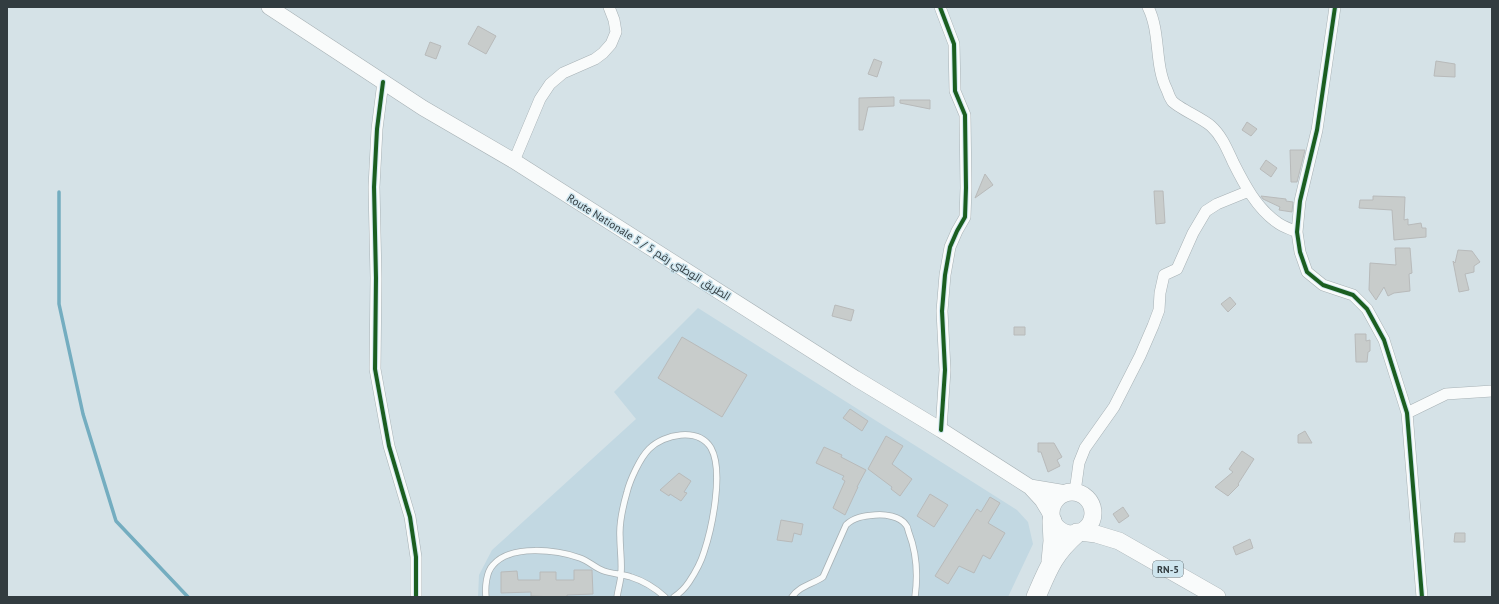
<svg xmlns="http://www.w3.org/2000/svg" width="1499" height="604" font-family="'PT Sans',Cairo,sans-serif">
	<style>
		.built { fill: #c2d8e2 }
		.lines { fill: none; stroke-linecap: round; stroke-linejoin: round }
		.stream { stroke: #74adc0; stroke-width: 3.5 }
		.building { fill: #c8cccb; stroke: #b8baba }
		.lane-casing { stroke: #a7b1b5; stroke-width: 7 }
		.street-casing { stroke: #a7b1b5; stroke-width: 12 }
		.secondary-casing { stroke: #a7b1b5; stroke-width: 16 }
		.primary-casing { stroke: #a7b1b5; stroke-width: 18 }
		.highway-casing { stroke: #a7b1b5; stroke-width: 20 }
		.lane { stroke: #f9fbfb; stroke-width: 5.5 }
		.street { stroke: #f9fbfb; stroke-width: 11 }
		.secondary { stroke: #f9fbfb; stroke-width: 15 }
		.primary { stroke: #f9fbfb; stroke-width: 17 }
		.highway { stroke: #f9fbfb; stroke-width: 19 }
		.cycleway-casing { stroke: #cee5ee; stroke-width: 6 }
		.cycleway { stroke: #1b5e20; stroke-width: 4 }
		.labels { text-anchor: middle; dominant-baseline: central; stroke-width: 3; stroke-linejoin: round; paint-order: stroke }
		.shield { fill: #cee5ee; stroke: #616f74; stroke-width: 1 }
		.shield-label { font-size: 10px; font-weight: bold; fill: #323c40 }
		.street-label { font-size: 11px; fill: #323c40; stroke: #cee5ee }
	</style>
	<rect width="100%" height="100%" fill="#d5e2e7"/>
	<path class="built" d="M698 308 1017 510 1028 522 1033 544 1008 597H478L479 575 492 550 636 419 614 392Z"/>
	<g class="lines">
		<path class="stream" d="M59 192V304L83 414 116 521 188 597"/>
	</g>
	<path class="building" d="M478 26 496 36 486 54 468 44Z
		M430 42 441 46 436 59 425 55Z
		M874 59 882 62 877 77 868 74Z
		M1436 61 1455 64V77L1434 76Z
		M894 97V106L868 107 863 130H859V98Z
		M900 100H930V109L900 103Z
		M1247 122 1257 129 1251 136 1242 130Z
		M1290 150H1305L1297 182H1291Z
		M1266 160 1277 168 1271 177 1260 169Z
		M985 174 993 185 975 198Z
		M1154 191H1163L1165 223 1156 224Z
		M1261 196 1286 199V201L1293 202 1292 212 1279 210 1280 207 1263 199Z
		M1373 196 1405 197 1404 220 1408 219V225L1421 223 1422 228H1426V237L1394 240 1392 210 1359 208 1360 200H1373Z
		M1395 248H1410L1412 273 1409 274 1410 291 1394 293 1388 296 1384 287 1376 300 1369 290 1370 263 1396 265Z
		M1458 250 1472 251 1480 262 1474 266V272L1465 274 1469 290 1459 292 1453 261 1455 263Z
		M1230 297 1236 304 1228 312 1221 304Z
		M835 305 854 310 851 321 832 316Z
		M1014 327H1025V335H1014Z
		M1355 334H1366V341L1370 340V351L1368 352 1367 362H1356Z
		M682 337 747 375 722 417 658 378Z
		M850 409 868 421 862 431 843 418Z
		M1305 431 1312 443H1298V435Z
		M886 436 903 446 892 464 912 479 900 496 891 489 892 487 868 469Z
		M1038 443H1054L1062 457 1057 460 1060 466 1048 472 1041 452H1038Z
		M824 447 842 455 841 457 866 470 857 487H858L845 515 833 508 845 481 842 479 844 476 816 463Z
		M1242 451 1254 459 1238 484 1239 485 1228 496 1215 487 1233 472 1229 469Z
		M679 473 691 481 684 492 687 493 681 501 670 494 669 496 660 490Z
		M930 494 948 505 934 527 917 516Z
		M990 497 1000 503 988 523 1005 533 990 559 983 555 974 573 959 566 948 584 935 576 977 509 981 512Z
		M1123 507 1129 516 1119 523 1113 514Z
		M781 520 803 524 801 535 794 533 792 542 777 540Z
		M1455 533H1465V542H1454Z
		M1250 539 1253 548 1236 555 1233 547Z
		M574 570H592L593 594 567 595V597H556L531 596V592L501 593V572L517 571 518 580H540V572H556V580H574Z"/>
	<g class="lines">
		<defs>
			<path id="lane" d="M486 597C485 588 486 572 493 565 511 544 557 550 580 558 589 561 595 568 604 571 613 574 622 574 631 577 644 581 655 588 665 597
				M617 597C618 589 621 581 621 573 622 561 620 549 620 537 619 522 623 506 627 492 630 480 640 458 649 449 664 434 698 427 711 448 724 471 712 528 704 552 701 562 695 573 689 582 685 588 680 593 674 597
				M792 597C799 586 813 584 823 577L846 525C854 517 864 516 875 515 884 514 900 516 906 525 908 527 908 531 909 533 917 554 918 575 915 597"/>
			<path id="street" d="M940 7 954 44 955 91 965 115 966 188 965 217 957 231 950 247 945 275 942 311 945 370 941 430
				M1148 7C1161 33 1154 64 1167 90 1168 93 1170 98 1172 101 1178 108 1202 118 1211 126 1222 136 1227 149 1233 162 1244 184 1257 209 1278 223 1283 227 1291 229 1297 232
				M1335 7 1317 130 1300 201 1297 232 1300 252 1307 272 1323 285 1353 295 1367 309 1384 340 1407 413 1422 597
				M383 82 377 129 374 187 376 278 375 369 389 446 410 517 416 557V597
				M514 161 540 99 550 84 563 73 595 59 603 53 611 44 616 32 614 20 609 7
				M1407 413 1446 394 1492 391
				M1075 492 1079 463 1085 448 1114 407 1140 356 1153 326 1159 310 1160 293 1164 275 1177 269 1193 233 1206 211 1217 204 1249 191"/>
			<path id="secondary" d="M269 7 423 108 514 161 855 378 941 430 1030 487 1042 500 1051 515
				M1030 487 1066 493"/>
			<path id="primary" d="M1051 513a21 21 0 1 1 42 0a21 21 0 1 1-42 0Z
				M1080 532 1096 534 1119 541 1217 597"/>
			<path id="highway" d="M1051 561 1053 541 1052 521
				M1036 597C1048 569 1053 554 1077 533"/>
		</defs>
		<use href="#lane" class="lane-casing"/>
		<use href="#street" class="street-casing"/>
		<use href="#secondary" class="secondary-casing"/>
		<use href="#primary" class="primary-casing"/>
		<use href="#highway" class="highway-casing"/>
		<use href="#lane" class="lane"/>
		<use href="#street" class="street"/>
		<use href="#secondary" class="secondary"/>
		<use href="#primary" class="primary"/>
		<use href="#highway" class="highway"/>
		<defs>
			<path id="cycleway" d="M940 7 954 44 955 91 965 115 966 188 965 217 957 231 950 247 945 275 942 311 945 370 941 430
				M1335 7 1317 130 1300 201 1297 232 1300 252 1307 272 1323 285 1353 295 1367 309 1384 340 1407 413 1422 597
				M383 82 377 129 374 187 376 278 375 369 389 446 410 517 416 557V597"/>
		</defs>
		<use href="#cycleway" class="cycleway-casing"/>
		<use href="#cycleway" class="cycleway"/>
	</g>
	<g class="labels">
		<rect class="shield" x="1153" y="561" width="30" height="16" rx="3"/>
		<g class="shield-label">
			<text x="1168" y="569">RN-5</text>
		</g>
		<g class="street-label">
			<text transform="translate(649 247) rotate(32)">Route Nationale 5 / الطريق الوطني رقم 5</text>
		</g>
	</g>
	<rect width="1499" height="604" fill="none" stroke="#323c40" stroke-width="16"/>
</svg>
